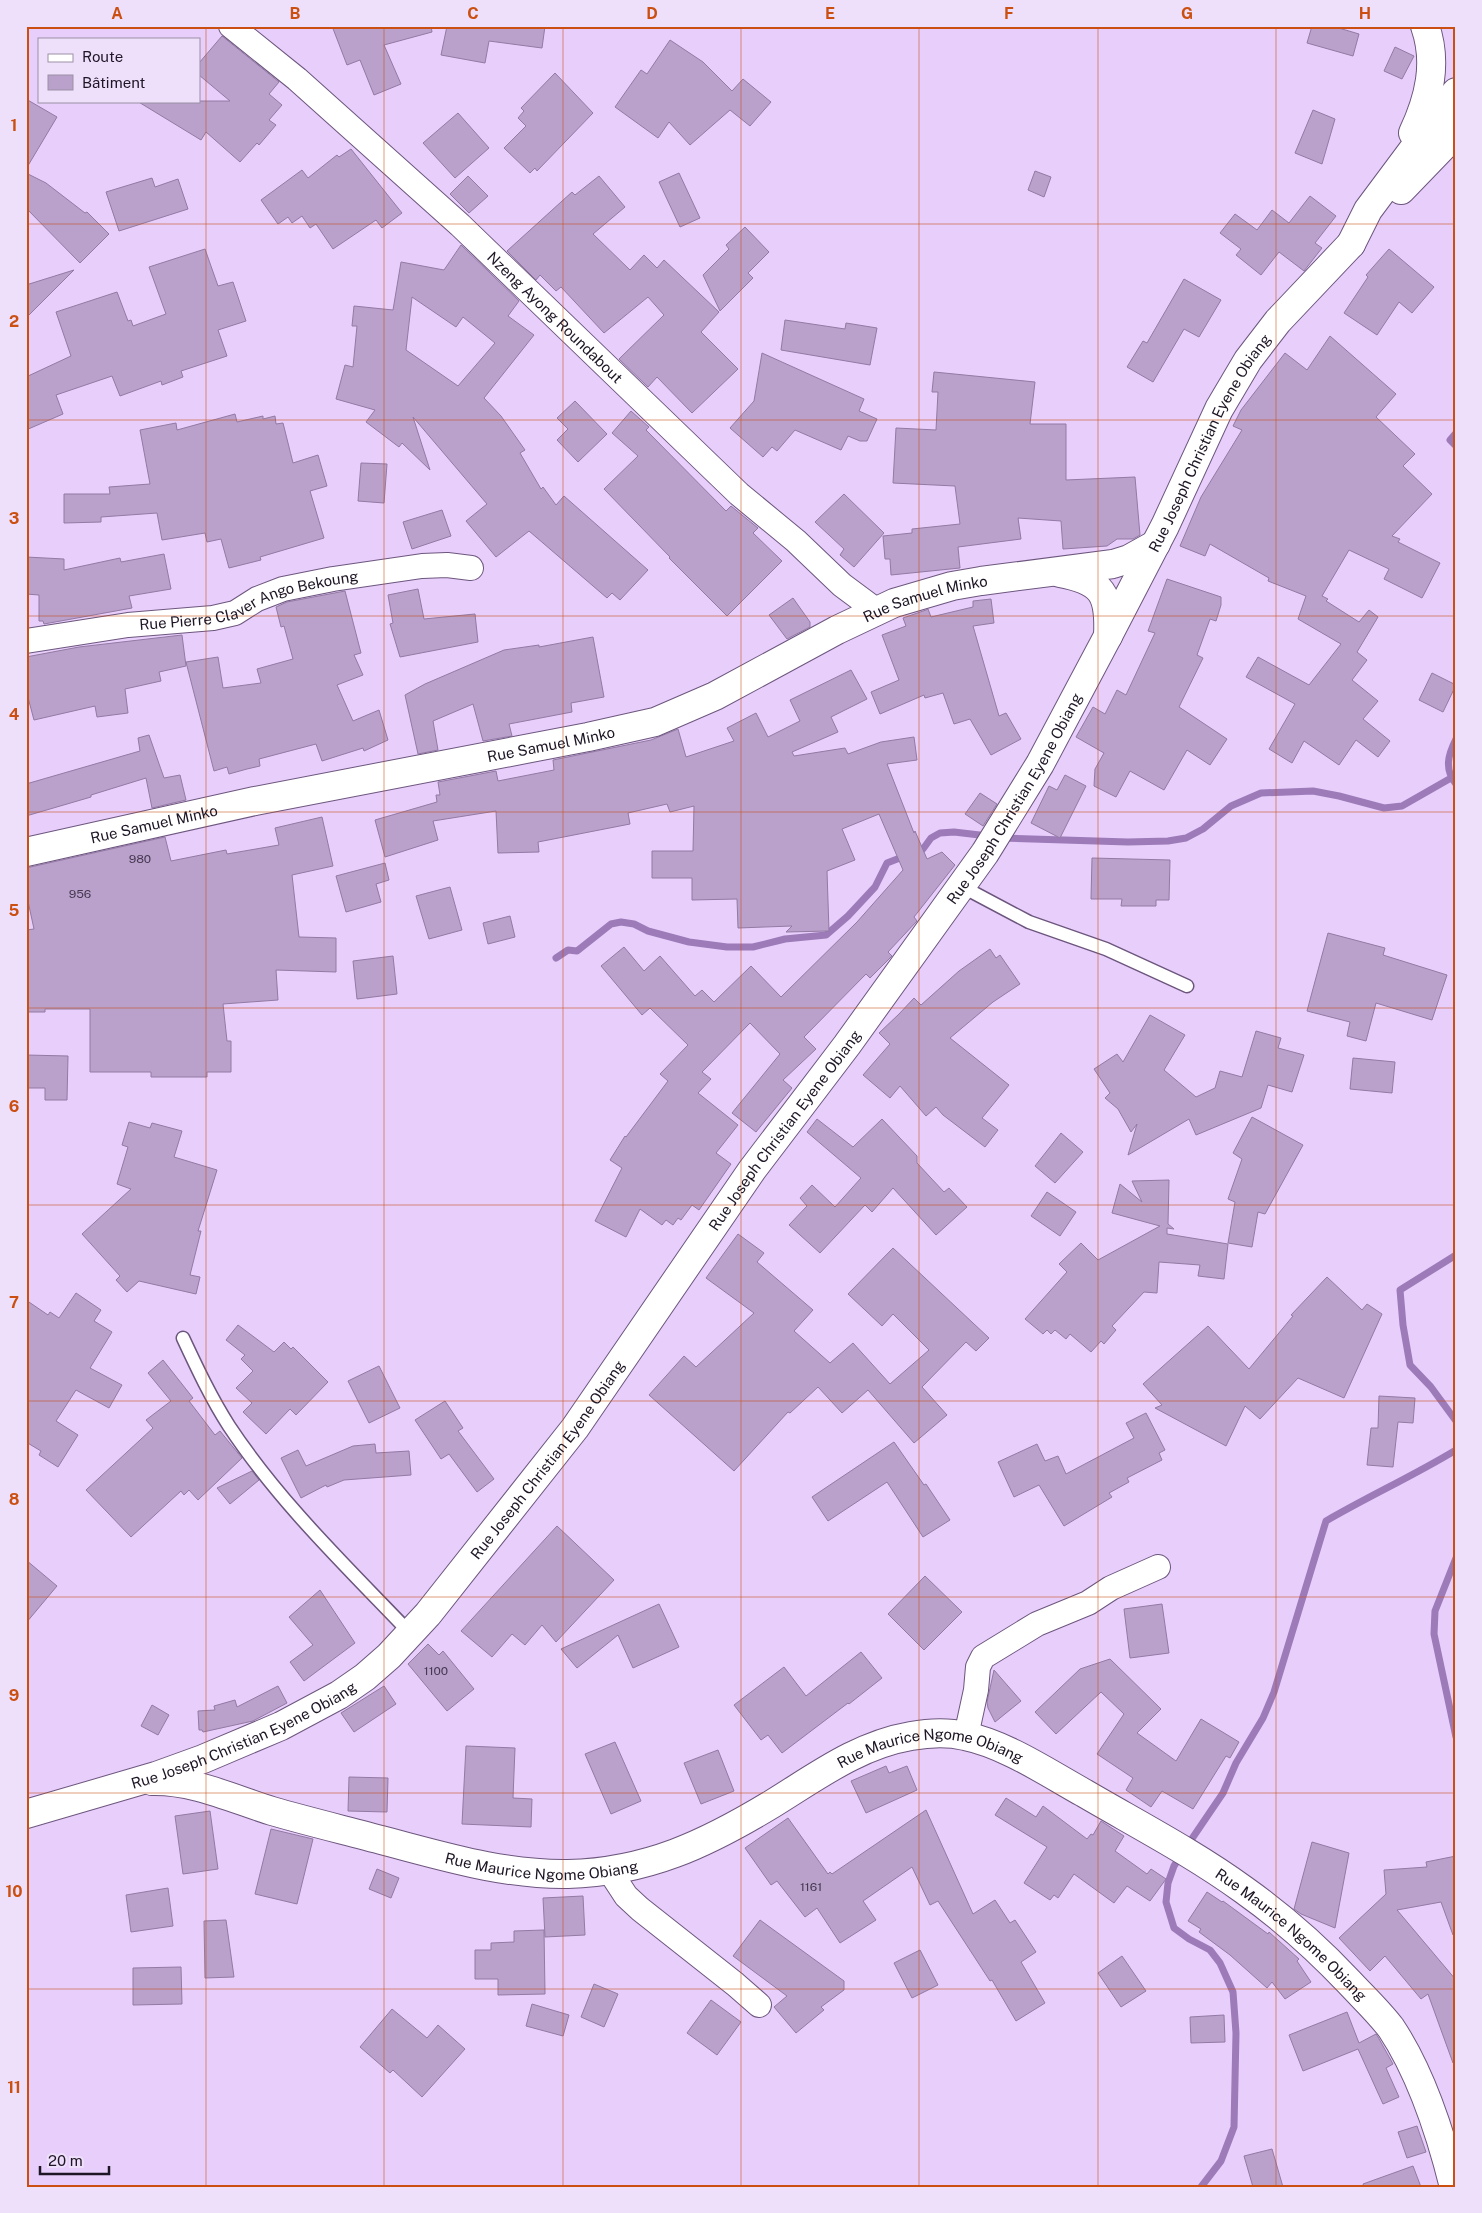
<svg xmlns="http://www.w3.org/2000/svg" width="1482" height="2213" font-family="'Public Sans',sans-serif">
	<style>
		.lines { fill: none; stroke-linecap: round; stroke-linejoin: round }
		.stream { stroke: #9d7ab8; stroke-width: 7 }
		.building { fill: #b9a1cc; stroke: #927aa4; fill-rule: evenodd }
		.lane-casing { stroke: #6d567e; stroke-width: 15 }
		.street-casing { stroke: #6d567e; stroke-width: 26 }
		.secondary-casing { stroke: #6d567e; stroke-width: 30 }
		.highway-casing { stroke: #6d567e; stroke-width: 30 }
		.lane { stroke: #fff; stroke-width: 12 }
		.street { stroke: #fff; stroke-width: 24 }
		.secondary { stroke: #fff; stroke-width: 28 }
		.highway { stroke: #fff; stroke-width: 28 }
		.grid { fill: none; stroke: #ca4f10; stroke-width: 1; stroke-opacity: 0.55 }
		.labels { text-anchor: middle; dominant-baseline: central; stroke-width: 4.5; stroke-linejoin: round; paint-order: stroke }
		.number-label { font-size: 12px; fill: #45384f }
		.street-label { font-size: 15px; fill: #1e1525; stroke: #eee0fb }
		.neatline { fill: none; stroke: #ca4f10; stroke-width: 2 }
		.grid-label { font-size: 16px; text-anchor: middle; font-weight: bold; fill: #ca4f10 }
	</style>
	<rect width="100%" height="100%" fill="#e7cefb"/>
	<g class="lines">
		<path class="stream" d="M1456 433 1450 440 1456 446
			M1456 739C1448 755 1444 769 1456 784
			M1001 838 1128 842 1168 841 1186 838 1203 829 1231 806 1261 793 1313 791 1339 796 1384 808 1402 806 1451 778
			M556 958 568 950 577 951 611 924 621 922 634 924 648 931 689 942 727 947H753L785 939 826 935 848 916 875 887 887 863 923 849 931 838 940 833 954 832 988 836
			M1456 1255 1400 1290 1403 1325 1410 1365 1431 1387 1456 1421
			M1456 1558 1435 1611 1434 1634 1456 1737
			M1187 1846 1223 1793 1236 1763 1263 1718 1274 1692 1326 1521C1369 1496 1413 1476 1456 1450
			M1181 1855 1174 1866 1168 1883 1166 1902 1174 1928 1189 1939 1210 1950 1220 1963 1233 1992 1236 2033 1234 2127 1221 2161 1201 2187"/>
	</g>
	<path class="building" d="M332 26H431L432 32 384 45 401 84 374 95 360 60 347 65Z
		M447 26H545L542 48 489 41 485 63 441 55Z
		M1312 26H1332L1359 34 1353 56 1307 43Z
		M222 36 279 82 269 94 282 105 269 120 276 125 259 145 257 143 240 162 206 132 201 140 137 101H230L199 75V63Z
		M670 40 703 62 732 91 743 79 771 102 750 126 730 110 690 145 669 122 658 138 615 107 641 70 647 74Z
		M1395 47 1414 56 1402 79 1384 71Z
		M555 73 593 113 537 171 535 168 530 173 504 148 526 126 518 118 524 111 521 108Z
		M26 99 57 117 26 169Z
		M1313 110 1335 119 1322 164 1295 153Z
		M458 113 489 148 455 178 423 143Z
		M351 149 402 213 382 228 376 220 333 249 316 224 310 228 302 216 292 223 288 217 278 224 261 200 302 170 308 178 337 155 339 157Z
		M1035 171 1051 177 1044 197 1028 190Z
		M26 173 46 183 85 213 87 212 109 234 80 263 26 208Z
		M679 173 700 218 680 227 659 182Z
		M468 176 488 196 469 213 450 194Z
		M599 176 625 207 593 234 630 270 644 255 657 268 664 260 719 312 701 332 738 369 692 413 657 377 648 387 619 359 664 315 648 297 604 333 561 287 556 291 540 275 536 280 507 251 572 192 575 195Z
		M152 178 155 187 178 179 188 209 119 231 106 192Z
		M1310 196 1336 216 1315 243 1322 248 1304 271 1279 252 1261 275 1236 255 1241 249 1220 233 1235 214 1257 230 1272 210 1289 223Z
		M745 227 769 252 748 273 753 278 720 311 703 275 729 249 726 245Z
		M461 245 519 301 508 316 534 335 484 398 501 416 525 450 520 453 541 489 543 487 556 505 564 496 648 570 620 600 612 593 607 598 529 531 496 557 466 521 487 504 413 417 430 470 402 443 399 447 366 422 375 410 336 399 345 365 353 367 357 326H352L354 306 393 310 401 262 444 270ZM412 297 456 327 463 317 495 343 458 386 406 350Z
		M205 249 218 286 233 282 246 321 218 330 227 356 181 371 183 377 162 385 161 381 120 396 112 376 56 395 63 414 26 430V377L71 356 56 312 117 292 128 321 131 320 133 326 166 314 149 267Z
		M1389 249 1434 287 1412 313 1399 302 1377 335 1344 313 1368 277 1366 275Z
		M74 270 26 318V285Z
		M1184 279 1221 300 1199 337 1184 329 1153 382 1127 367 1143 341 1147 343Z
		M785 320 845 329 846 323 877 328 870 365 781 350Z
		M1330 336 1396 394 1376 417 1415 454 1403 466 1432 494 1392 536 1400 539 1398 542 1440 563 1422 598 1384 579 1389 569 1349 550 1322 596 1328 599 1326 601 1359 622 1369 610 1378 617 1357 652 1367 660 1352 680 1378 701 1363 719 1390 741 1378 757 1356 740 1339 765 1304 741 1292 763 1269 749 1295 704 1246 677 1258 657 1309 685 1341 644 1298 619 1306 596 1268 581 1269 578 1210 544 1205 556 1180 546 1201 497 1242 430 1233 426 1241 410 1285 353 1307 370Z
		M762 353 864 399 859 411 877 419 867 441H860L848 436 841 450 795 430 777 451 772 447 763 457 730 428 754 401Z
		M934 372 1035 382 1030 424H1066V480L1135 477 1140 535 1133 539H1117L1107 546 1063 549 1061 521 1018 518 1021 539 958 547 960 568 891 575 890 559H885L883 536 912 533V529L960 524 955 486 893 483 896 428 936 430 938 392H932Z
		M575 401 607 434 578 462 557 440 568 429 557 418Z
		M631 411 649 427 646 430 726 511 731 506 758 528 753 533 782 561 727 616 669 558 670 557 604 489 638 456 612 433Z
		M235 414 237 422 263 416V419L275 416 276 424 283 423 293 463 318 455 327 486 310 491 324 538 260 557 261 560 229 568 221 539 207 542 205 533 162 540 157 513 101 517V522L64 523V494H110L109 487 150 484 140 430 176 423 177 430Z
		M361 463 387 464 384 503 358 501Z
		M844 494 884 533 854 567 840 555 844 549 815 522Z
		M442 510 451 536 412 549 403 522Z
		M164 554 171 589 129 596 132 608 44 624 43 621H39V595L26 594V557L64 559V570L120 558 121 562Z
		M1167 579 1221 597V605L1216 621 1210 619 1197 655 1203 658 1179 707 1227 739 1210 765 1187 750 1164 790 1130 771 1116 797 1094 786 1095 769 1104 753 1076 737 1093 707 1105 714 1117 690 1126 695 1155 633 1148 631Z
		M418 589 424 619 475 614 478 642 400 657 390 624 393 623 388 595Z
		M345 591 361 653 354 655 363 675 337 685 353 721 379 710 388 740 364 751 363 748 322 761 316 744 259 759 260 766 247 769 229 774 227 767 214 771 186 662 218 657 223 688 261 683 257 669 293 659 284 626 281 627 276 607 287 602Z
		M793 598 810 622V627L787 639 769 615Z
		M991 599 994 623 973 626 999 716 1006 713 1021 739 991 755 970 719 954 724 943 693 925 698 924 695 880 714 871 692 899 680 882 635 906 626 903 618 926 610 928 609 931 617 973 607V601Z
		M182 635 186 666 159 672 161 681 125 689 128 713 97 717 95 706 34 720 26 690V657L79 647Z
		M593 637 604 697 571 703 572 712 509 724 512 736 483 741 473 704 433 721 438 750 418 754 405 695 425 684 504 650 539 645V647Z
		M851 670 867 699 831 717 838 732 792 752 794 756 845 748 848 754 881 742 914 737 917 760 887 764 914 833 915 831 927 859 942 852 955 865 914 917 917 921 888 952 892 956 870 978 866 974 804 1037 816 1049 783 1080 792 1088 756 1132 732 1113 780 1054 750 1023 702 1072 711 1079 698 1093 738 1125 716 1153 731 1164 699 1210 692 1205 681 1220 678 1218 673 1225 666 1220 662 1225 640 1209 626 1237 595 1221 622 1168 610 1160 625 1136 626 1137 668 1081 660 1074 688 1045 650 1008 642 1015 601 966 624 947 644 971 660 956 695 996 702 990 714 1002 751 966 781 997 857 922 903 870 879 814 842 829 855 860 827 871 829 931 786 932 792 926 738 928 737 899 692 900V878H652V851H693L694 806 670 812 667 804 628 813 630 824 538 842 539 852 498 853 496 811 433 821 438 840 385 857 375 820 437 802 436 795H440L438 782 496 771 498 781 554 770 553 760 651 740 678 729 686 757 734 741 727 728 756 713 768 737 800 721 790 700Z
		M1432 673 1456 685 1443 712 1419 700Z
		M149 735 164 778 180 775 186 800 152 808 146 778 91 795V797L26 816V784L140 751 138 738Z
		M1065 775 1086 786 1060 838 1031 823 1049 786 1057 790Z
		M980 793 997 804 983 826 965 814Z
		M322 817 333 866 292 875 299 937 336 938V972L276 970 278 1000 223 1004 227 1041H231V1072H207V1077H151V1072H90V1009H45V1012H26V930L34 929 26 892V868L165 837 171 861 226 850 227 854 279 845 275 828Z
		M1092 858 1170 860 1169 900H1156V906H1121L1122 899H1091Z
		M385 863 389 880 376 884 381 902 346 912 336 876Z
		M450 887 462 930 429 939 416 896Z
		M510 916 515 937 488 944 483 923Z
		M1328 933 1385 948 1383 955 1447 975 1432 1020 1376 1003 1366 1041 1347 1036 1350 1022 1307 1011Z
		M990 949 996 958 1000 955 1020 984 993 1002 950 1038 1009 1085 982 1118 998 1130 985 1147 943 1115 936 1107 926 1116 900 1086 890 1098 863 1075 890 1044 879 1033 899 1014 914 998 921 1005 959 971Z
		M393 956 397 994 357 999 353 961Z
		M1150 1015 1185 1035 1164 1070 1196 1097 1215 1088 1220 1071 1242 1077 1256 1031 1281 1038 1278 1048 1304 1055 1292 1092 1268 1085 1261 1108 1196 1135 1189 1119 1128 1155 1137 1124 1131 1132 1118 1109 1105 1098 1110 1093 1094 1069 1117 1054 1123 1062Z
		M26 1055 68 1056 67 1100H45V1088H26Z
		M1353 1058 1395 1062 1392 1093 1350 1089Z
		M1252 1117 1303 1145 1265 1214 1258 1212 1252 1247 1228 1243 1235 1202 1228 1199 1242 1159 1233 1153Z
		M817 1119 853 1147 882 1119 917 1156V1163L944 1192 949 1188 967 1207 936 1235 893 1188 872 1212 865 1205 820 1253 789 1225 807 1206 800 1198 812 1185 835 1207 861 1178 807 1132Z
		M129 1122 150 1128 152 1123 182 1131 174 1157 217 1170 198 1231H201L190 1275 200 1277 196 1294 139 1281 127 1292 116 1280 120 1276 82 1234 131 1189 117 1184 128 1147 122 1145Z
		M1061 1133 1083 1152 1055 1183 1035 1166Z
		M1169 1180 1168 1224 1174 1229 1167 1228V1234L1228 1244 1224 1279 1198 1276 1200 1265 1159 1262 1157 1293 1144 1292 1112 1326 1116 1330 1104 1344 1101 1341 1091 1352 1070 1334 1066 1339 1055 1330 1051 1334 1047 1330 1043 1334 1025 1319 1067 1272 1059 1264 1081 1243 1098 1260 1160 1226 1112 1213 1120 1184 1142 1202 1132 1181Z
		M1047 1192 1076 1212 1060 1236 1031 1216Z
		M738 1234 764 1253 757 1262 813 1310 794 1331 830 1363 853 1343 890 1384 929 1350 893 1314 882 1326 848 1294 893 1248 989 1338 976 1351 966 1342 922 1387 947 1415 914 1443 868 1390 842 1413 818 1387 790 1413 788 1412 734 1471 649 1395 684 1356 696 1367 754 1313 706 1278Z
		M1327 1277 1362 1310 1367 1304 1382 1314 1344 1398 1298 1378 1260 1419 1245 1406 1226 1446 1155 1408 1162 1405 1143 1384 1208 1326 1249 1369 1293 1316 1291 1315Z
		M76 1293 101 1310 94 1321 112 1332 90 1368 122 1385 109 1408 76 1390 56 1421 78 1435 58 1467 39 1455 41 1451 26 1442V1300L48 1315 50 1312 59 1318Z
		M238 1325 274 1352 284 1342 291 1349 293 1347 328 1382 296 1415 290 1409 266 1434 243 1412 252 1403 236 1388 253 1371 241 1359 245 1355 226 1340Z
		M163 1360 193 1398 189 1401 215 1435 220 1431 242 1458 198 1500 189 1490 184 1495 181 1491 131 1537 86 1490 153 1428 146 1420 171 1401 148 1373Z
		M379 1366 400 1408 369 1423 348 1381Z
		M1379 1396 1415 1398 1413 1423 1398 1422 1393 1467 1367 1465 1371 1428H1378Z
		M445 1401 463 1428 458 1431 494 1479 477 1492 449 1454 441 1459 415 1420Z
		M1146 1413 1165 1450 1159 1453 1162 1460 1127 1478 1129 1482 1109 1493 1112 1497 1064 1526 1039 1485 1014 1497 998 1462 1037 1444 1045 1461 1058 1456 1066 1474 1134 1438 1126 1423Z
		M894 1442 924 1485 926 1484 950 1520 923 1537 887 1482 828 1521 812 1497Z
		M375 1444 376 1453 409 1451 411 1475 344 1480 327 1487 326 1485 301 1498 281 1458 298 1450 306 1466 353 1446Z
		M252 1471 259 1480 230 1504 217 1488Z
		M557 1526 614 1580 556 1642 542 1625 525 1645 512 1634 492 1657 461 1631Z
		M26 1560 57 1586 26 1623Z
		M925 1576 962 1612 924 1650 888 1614Z
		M320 1590 355 1643 304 1681 290 1662 313 1645 289 1617Z
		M659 1604 679 1647 633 1668 618 1635 577 1668 561 1649Z
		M1162 1604 1169 1653 1130 1658 1124 1609Z
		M428 1644 439 1655 443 1651 474 1689 447 1711 408 1664Z
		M861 1652 882 1678 849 1704 848 1703 782 1753 768 1735 761 1740 734 1705 784 1667 806 1696Z
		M1110 1659 1161 1709 1137 1733 1176 1761 1201 1719 1239 1742 1230 1758 1226 1756 1193 1809 1162 1791 1151 1807 1126 1790 1133 1778 1097 1754 1124 1714 1101 1692 1056 1734 1035 1712 1080 1669Z
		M994 1670 1021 1701 995 1722 988 1708 987 1702Z
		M278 1686 287 1703 253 1721 203 1732 202 1730H199L198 1711 215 1710 214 1706 235 1700 237 1707Z
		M384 1686 396 1704 354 1732 341 1713Z
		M152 1705 169 1715 158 1735 141 1726Z
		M615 1742 641 1801 611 1814 585 1754Z
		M466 1746 515 1748 513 1798 532 1799 531 1827 462 1824Z
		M718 1750 734 1791 701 1804 684 1763Z
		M886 1766 889 1773 907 1766 917 1790 866 1813 851 1781Z
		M349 1777 388 1778 387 1812 348 1811Z
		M1006 1798 1036 1817 1043 1806 1087 1839 1091 1834 1093 1835 1101 1821 1124 1836 1115 1851 1147 1874 1151 1869 1166 1879 1150 1901 1127 1886 1114 1903 1074 1874 1058 1898 1054 1895 1050 1900 1024 1883 1047 1847 995 1815Z
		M926 1810 973 1914 995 1900 1010 1923 1015 1920 1036 1952 1021 1962 1045 2003 1016 2021 992 1980 990 1981 938 1901 930 1905 912 1867 863 1901 876 1920 840 1943 817 1908 805 1917 777 1881 771 1885 745 1848 788 1818 828 1874 830 1872 832 1874Z
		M210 1811 218 1869 183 1874 175 1816Z
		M271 1829 313 1839 297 1904 255 1894Z
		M1312 1842 1349 1853 1335 1928 1301 1914 1294 1909Z
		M1456 1856V1935H1453L1441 1902 1397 1910 1456 1980V2062L1453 2063 1428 1994 1421 1999 1385 1956 1370 1971 1339 1938 1386 1894 1384 1870 1427 1867 1426 1862Z
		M377 1869 399 1878 391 1898 369 1889Z
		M168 1888 173 1926 131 1932 126 1895Z
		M1207 1892 1222 1902 1223 1901 1268 1934 1269 1932 1299 1959 1297 1961 1311 1982 1285 1999 1272 1982 1267 1988 1230 1955 1199 1932 1201 1929 1188 1921Z
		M583 1896 585 1935 545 1937 543 1898Z
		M226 1920 234 1977 205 1978 204 1921Z
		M760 1920 844 1981V1990L821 2007 824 2010 796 2033 774 2007 787 1996 733 1956Z
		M544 1930 545 1994 498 1995V1979H475V1950H491V1943L514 1942V1931Z
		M920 1950 938 1985 912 1998 894 1963Z
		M1122 1956 1146 1991 1121 2007 1098 1973Z
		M181 1967 182 2004 133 2005V1968Z
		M594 1984 618 1994 604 2027 581 2017Z
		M711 2000 741 2022 717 2055 687 2033Z
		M532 2004 569 2015 563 2036 526 2026Z
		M392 2009 427 2038 438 2025 465 2049 422 2097 393 2070 390 2073 360 2047Z
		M1347 2012 1359 2043 1376 2034 1378 2037 1393 2064 1386 2068 1399 2097 1383 2104 1358 2049 1303 2071 1289 2035Z
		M1224 2015 1225 2042 1191 2043 1190 2017Z
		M1417 2126 1426 2152 1407 2158 1398 2132Z
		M1272 2149 1283 2187H1253L1244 2156Z
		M1413 2166 1421 2187H1364L1363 2184Z"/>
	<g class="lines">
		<defs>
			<path id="lane" d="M961 886 1029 922 1106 949 1187 986
				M183 1338C197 1368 211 1398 229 1426 280 1503 347 1567 410 1633"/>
			<g id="street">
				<path id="s1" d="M231 26 297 79 460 225 739 494 796 541 842 585 877 611"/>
				<path id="s2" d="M26 641 128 625 213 618 235 613 257 599 283 589 333 579 422 566 447 565 471 568"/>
				<path d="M966 1736 976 1690 978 1667 983 1657 1037 1624 1088 1603 1111 1588 1158 1567"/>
				<path d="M609 1870 626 1896 640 1909 735 1984 759 2005"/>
			</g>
			<g id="secondary">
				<path d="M1060 573C1103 581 1110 594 1108 636"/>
				<path id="s3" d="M26 852 255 801 588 737 655 722 715 696 837 630 894 603 952 586 981 581 1113 564 1129 559 1156 544"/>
				<path id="s4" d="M152 1781C194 1780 233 1799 272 1811 310 1822 348 1831 385 1841 446 1857 505 1875 568 1874 647 1872 706 1844 772 1804 816 1777 858 1745 911 1736 928 1733 948 1732 965 1736 1005 1744 1048 1773 1084 1793 1137 1824 1193 1853 1244 1890 1282 1917 1317 1948 1349 1982 1363 1997 1379 2012 1391 2028 1421 2073 1441 2135 1454 2187"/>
				<path id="s5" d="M26 1814 156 1776 203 1759 281 1726 339 1695 365 1677 389 1656 428 1614 575 1428 752 1170 847 1045 985 853 1040 764 1108 636 1165 526 1219 409 1248 360 1278 321 1351 244"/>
			</g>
			<path id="highway" d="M1413 133C1429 99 1438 63 1425 26
				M1401 190 1456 133
				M1351 244 1368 210 1456 92"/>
		</defs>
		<use href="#lane" class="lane-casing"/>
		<use href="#street" class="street-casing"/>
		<use href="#secondary" class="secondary-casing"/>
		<use href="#highway" class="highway-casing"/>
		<use href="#lane" class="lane"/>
		<use href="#street" class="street"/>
		<use href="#secondary" class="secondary"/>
		<use href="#highway" class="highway"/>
	</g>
	<path class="grid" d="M206 26V2187M384 26V2187M563 26V2187M741 26V2187M919 26V2187M1098 26V2187M1276 26V2187M26 224H1456M26 420H1456M26 616H1456M26 812H1456M26 1008H1456M26 1205H1456M26 1401H1456M26 1597H1456M26 1793H1456M26 1989H1456"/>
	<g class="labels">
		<g class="number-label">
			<text x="140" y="859">980</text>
			<text x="80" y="894">956</text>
			<text x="436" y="1671">1100</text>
			<text x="811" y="1887">1161</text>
		</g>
		<g class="street-label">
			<text stroke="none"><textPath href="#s1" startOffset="436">Nzeng Ayong Roundabout</textPath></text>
			<text stroke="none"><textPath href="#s5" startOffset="1868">Rue Joseph Christian Eyene Obiang</textPath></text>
			<text stroke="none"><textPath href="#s2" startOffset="228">Rue Pierre Claver Ango Bekoung</textPath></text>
			<text stroke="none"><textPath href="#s3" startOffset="941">Rue Samuel Minko</textPath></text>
			<text stroke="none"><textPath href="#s3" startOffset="536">Rue Samuel Minko</textPath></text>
			<text stroke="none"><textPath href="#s5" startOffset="1462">Rue Joseph Christian Eyene Obiang</textPath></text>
			<text stroke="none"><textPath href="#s3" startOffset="131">Rue Samuel Minko</textPath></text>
			<text stroke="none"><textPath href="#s5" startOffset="1058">Rue Joseph Christian Eyene Obiang</textPath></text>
			<text stroke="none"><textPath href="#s5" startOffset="652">Rue Joseph Christian Eyene Obiang</textPath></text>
			<text stroke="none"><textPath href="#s5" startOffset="232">Rue Joseph Christian Eyene Obiang</textPath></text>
			<text stroke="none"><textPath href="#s4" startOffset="821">Rue Maurice Ngome Obiang</textPath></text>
			<text stroke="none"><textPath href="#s4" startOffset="401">Rue Maurice Ngome Obiang</textPath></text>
			<text stroke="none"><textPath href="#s4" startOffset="1241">Rue Maurice Ngome Obiang</textPath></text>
		</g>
	</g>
	<rect width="1482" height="2213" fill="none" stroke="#eee0fb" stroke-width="55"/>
	<rect x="38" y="38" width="162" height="65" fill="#eee0fb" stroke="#9b8fa5"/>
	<rect x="48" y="54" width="25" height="8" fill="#ffffff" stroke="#9b8fa5"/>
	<text x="82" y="62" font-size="15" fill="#1e1525">Route</text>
	<rect x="48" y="75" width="25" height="15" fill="#b9a1cc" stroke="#9b8fa5"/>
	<text x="82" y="88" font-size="15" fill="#1e1525">Bâtiment</text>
	<path d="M40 2166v8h69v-8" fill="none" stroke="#1e1525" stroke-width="2.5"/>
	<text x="48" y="2166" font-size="15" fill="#1e1525" stroke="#eee0fb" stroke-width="4" paint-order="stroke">20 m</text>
	<rect x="28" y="28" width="1426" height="2158" class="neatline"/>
	<g class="grid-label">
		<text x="117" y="19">A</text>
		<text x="295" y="19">B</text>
		<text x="473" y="19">C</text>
		<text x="652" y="19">D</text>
		<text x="830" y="19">E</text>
		<text x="1009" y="19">F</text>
		<text x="1187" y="19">G</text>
		<text x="1365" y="19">H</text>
		<text x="14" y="131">1</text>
		<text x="14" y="327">2</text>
		<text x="14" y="524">3</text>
		<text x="14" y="720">4</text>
		<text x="14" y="916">5</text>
		<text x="14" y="1112">6</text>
		<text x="14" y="1308">7</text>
		<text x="14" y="1505">8</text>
		<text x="14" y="1701">9</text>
		<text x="14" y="1897">10</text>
		<text x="14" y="2093">11</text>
	</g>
</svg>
